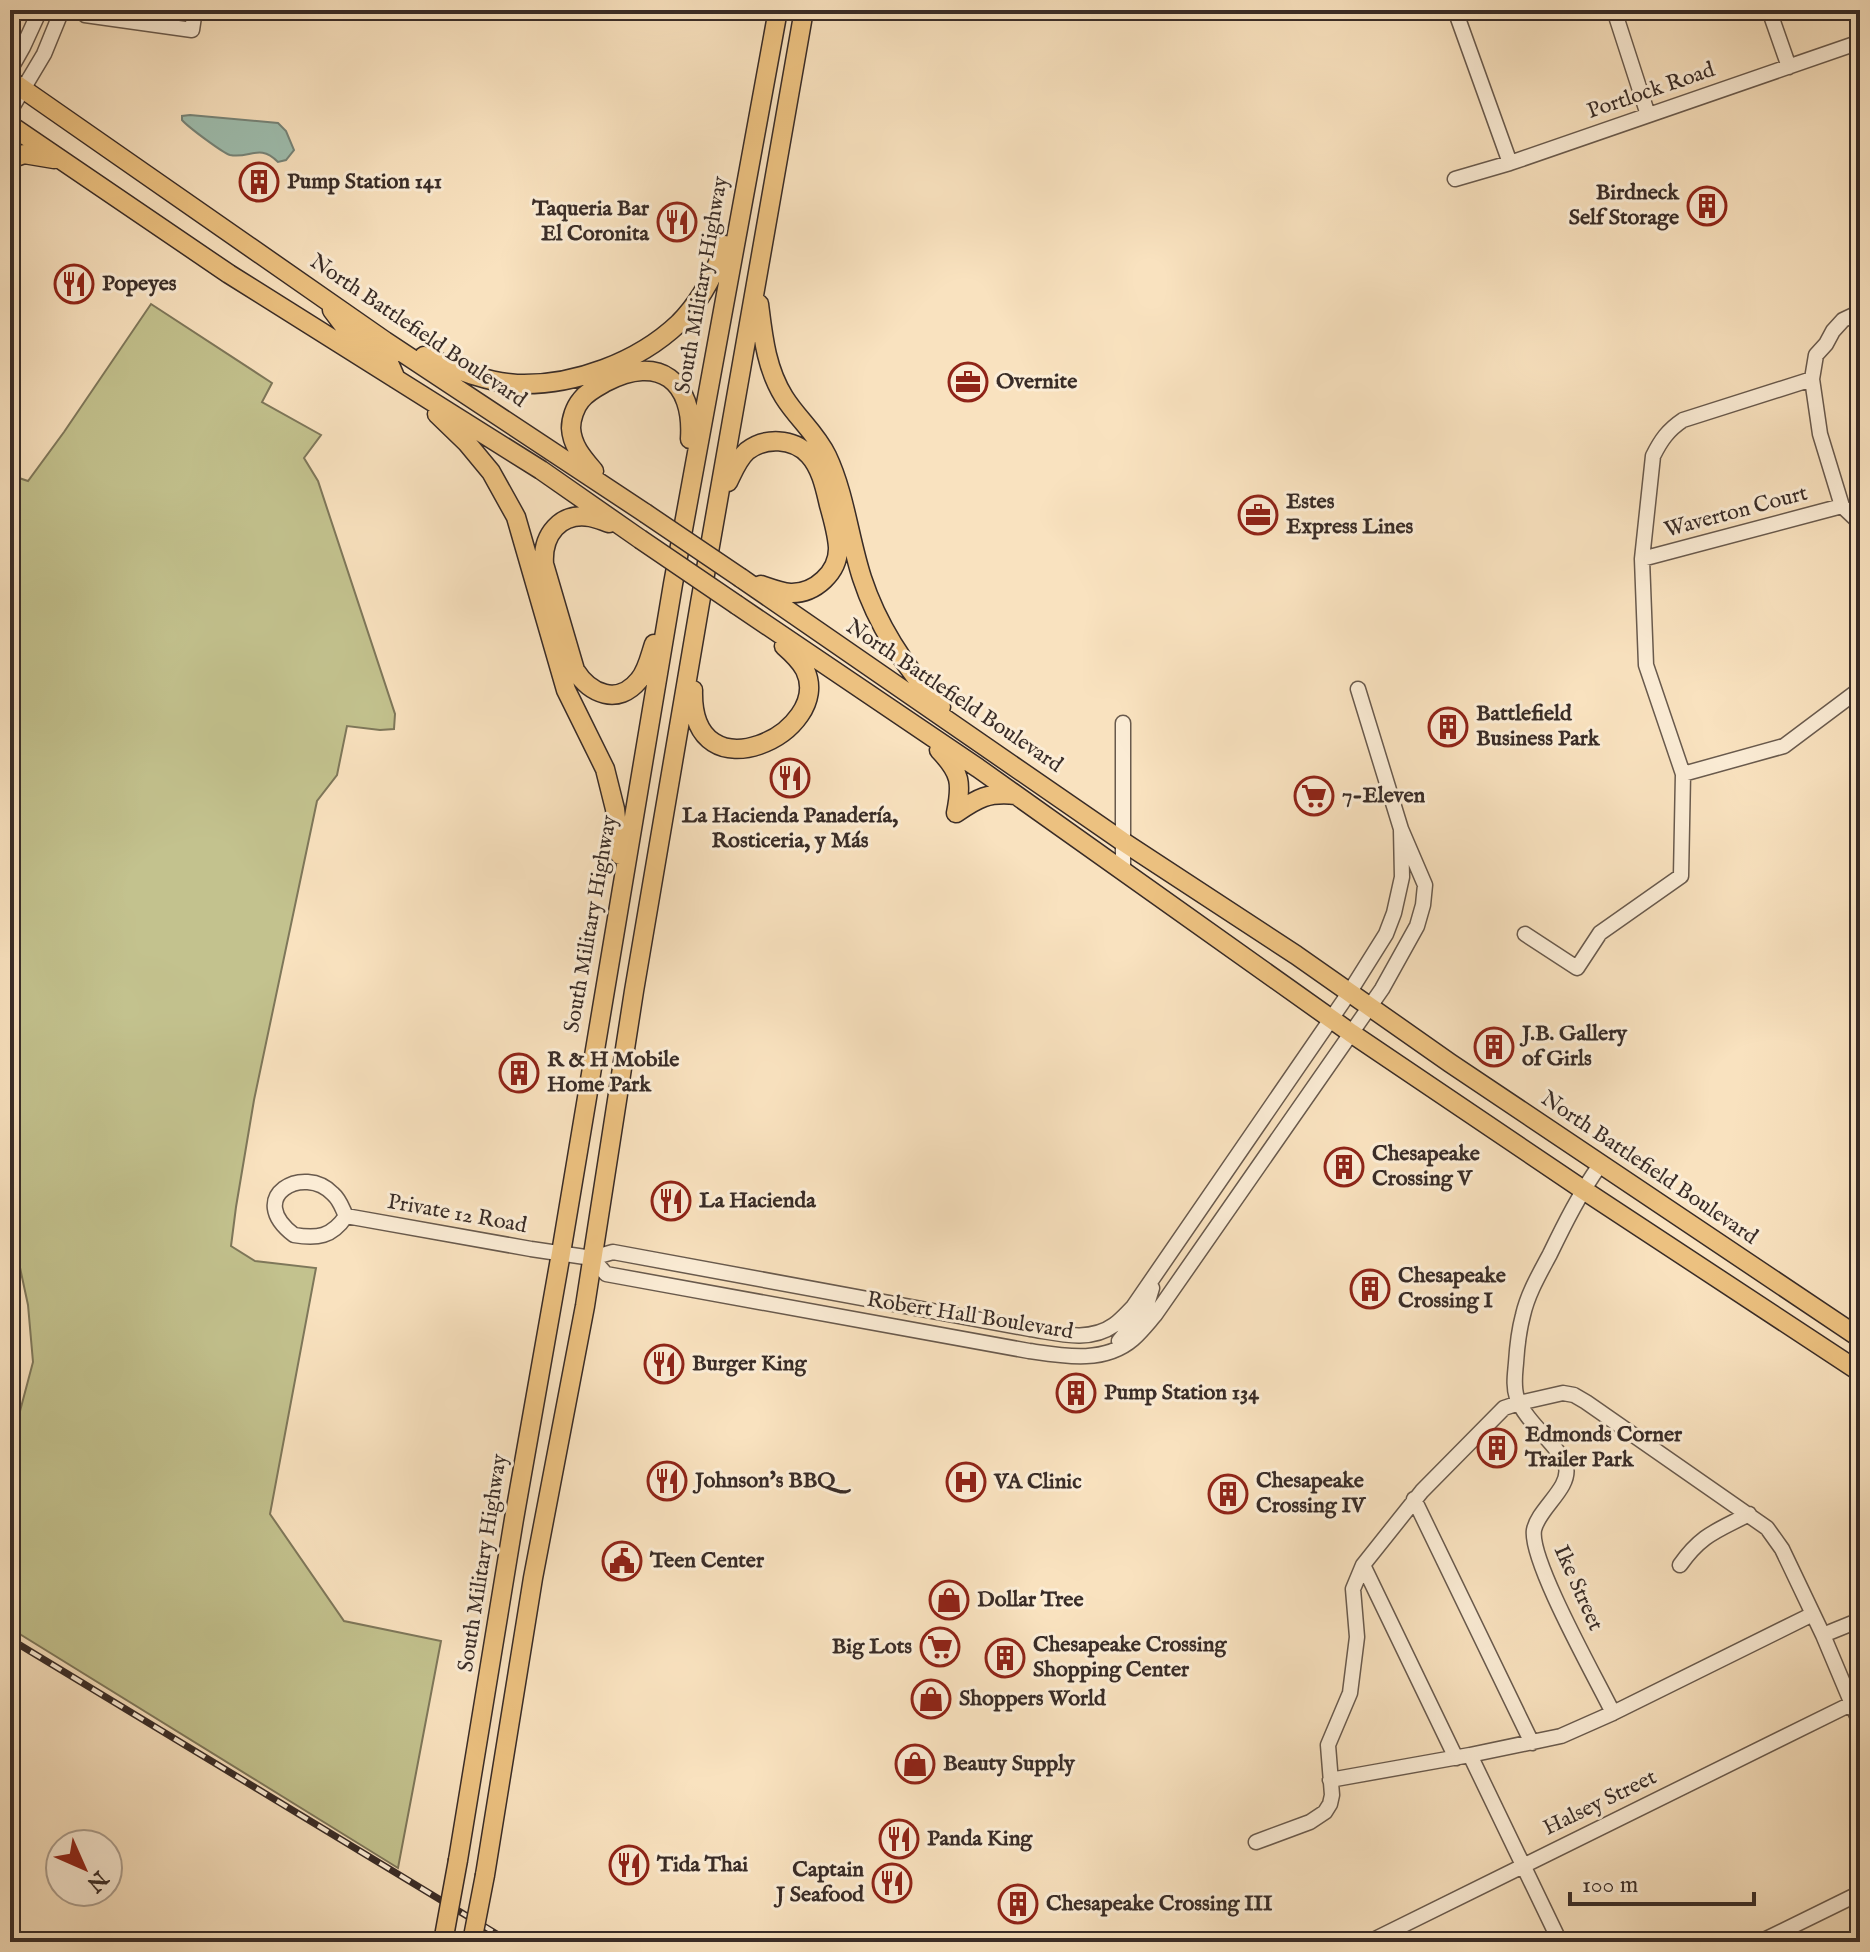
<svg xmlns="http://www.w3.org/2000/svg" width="1870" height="1952" font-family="'IM FELL English',serif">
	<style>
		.green { fill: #c3c28e; stroke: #7e775a; stroke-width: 2 }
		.water { fill: #9ebeaf; stroke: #768479; stroke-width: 2 }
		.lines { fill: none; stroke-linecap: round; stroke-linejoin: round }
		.minor-casing { stroke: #695a4d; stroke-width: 17 }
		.major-casing { stroke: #392c27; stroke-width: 21 }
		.minor { stroke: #fbecd5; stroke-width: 14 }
		.major { stroke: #ecc180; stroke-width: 18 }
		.rail-casing { stroke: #392c27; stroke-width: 7 }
		.rail { stroke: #fbecd5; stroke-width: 4; stroke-dasharray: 12; stroke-linecap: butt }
		.major-bridge-casing { stroke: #392c27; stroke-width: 21; stroke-linecap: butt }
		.major-bridge { stroke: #ecc180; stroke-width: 18 }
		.labels { text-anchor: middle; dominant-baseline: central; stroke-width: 6; stroke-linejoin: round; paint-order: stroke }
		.street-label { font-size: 22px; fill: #392c27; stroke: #fbecd5 }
		.poi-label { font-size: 22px; font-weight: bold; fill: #392c27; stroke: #fbecd5; text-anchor: start }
	</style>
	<rect width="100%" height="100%" fill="#f9e2bf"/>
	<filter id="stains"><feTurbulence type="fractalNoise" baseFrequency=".0025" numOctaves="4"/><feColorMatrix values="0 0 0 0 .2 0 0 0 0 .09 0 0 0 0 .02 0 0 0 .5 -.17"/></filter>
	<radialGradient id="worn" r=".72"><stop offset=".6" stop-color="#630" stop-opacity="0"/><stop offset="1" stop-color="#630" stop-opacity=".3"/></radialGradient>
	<path class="green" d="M151 304 272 383 262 402 321 435 304 458 318 481 395 714 394 729 380 730 347 726 337 775 317 801 254 1100 236 1207 231 1246 255 1261 316 1268 270 1514 344 1621 441 1641 398 1868 10 1628V1449L33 1362 28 1305 10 1221V475L28 481 64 432Z"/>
	<path class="water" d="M190 115 278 123 286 131 294 150 286 160 278 162C259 143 250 159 230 155 223 153 188 127 182 120V116Z"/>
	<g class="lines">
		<defs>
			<path id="minor" d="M87 10 85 15 192 30 195 10
				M1455 10 1510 163
				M1614 10 1648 115
				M1769 10 1789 67
				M10 70 23 47 40 10
				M10 111 44 54 62 10
				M1455 179 1510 163 1860 42
				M1860 312 1843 320 1833 331 1826 344 1816 355 1812 379 1820 434 1842 506 1860 523
				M1642 559 1842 506
				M1358 689 1401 829
				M1123 723V872
				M1683 774 1784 746 1860 689
				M1525 934 1577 968 1600 933 1681 876 1683 774 1646 665 1642 559 1653 456C1661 440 1668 430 1683 420L1812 379
				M1600 1165C1580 1193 1565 1223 1550 1254 1540 1273 1528 1293 1523 1315 1519 1330 1517 1347 1516 1363 1515 1375 1513 1386 1517 1398 1526 1423 1560 1446 1566 1467 1571 1488 1538 1509 1534 1530 1529 1560 1597 1680 1613 1713
				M346 1216C332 1237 317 1239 294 1235 244 1197 304 1163 333 1194 340 1200 342 1208 346 1216L531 1249 592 1258 613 1252 1030 1329C1057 1333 1089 1343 1114 1325 1121 1320 1127 1313 1133 1307L1349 993 1386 934 1394 913 1402 877 1401 829 1425 885 1423 905 1417 926 1382 989 1155 1315C1148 1323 1141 1332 1133 1339 1104 1364 1063 1356 1029 1351L606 1274 592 1258
				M1119 1341 1146 1308 1152 1288
				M1414 1499 1532 1743
				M1363 1565 1456 1758
				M1680 1565C1702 1534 1717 1531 1749 1514
				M1823 1635 1860 1620
				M1470 1755 1560 1942
				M1330 1780 1470 1755 1561 1736 1613 1713 1813 1614
				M1256 1842 1310 1822 1325 1812 1330 1804 1332 1795 1328 1745 1350 1693 1357 1637 1353 1589 1363 1565 1422 1491 1504 1408 1519 1403 1563 1393 1574 1395 1586 1402 1767 1528 1782 1549 1823 1635 1860 1723
				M1369 1942 1851 1704
				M1760 1942 1860 1893"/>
			<path id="major" d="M10 80 385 341 645 513
				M10 125 229 274 541 470 640 539
				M10 159 24 154 54 159
				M759 304C763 336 766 368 784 397 797 418 816 433 827 456 845 494 849 538 862 578 878 627 906 669 941 707
				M332 310 347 330 386 356 396 379
				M424 356C454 368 484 382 517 384 574 386 638 362 679 323 701 301 715 273 725 245
				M437 414 467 443 491 472 516 517 566 690 605 769 615 809 620 855
				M594 471C583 458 572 446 571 428 571 419 575 407 581 400 587 392 597 387 606 382 659 354 694 381 690 439
				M728 482C733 472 738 459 747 451 765 437 793 438 809 455 821 468 825 488 829 505 833 519 837 533 838 547 839 572 815 594 790 593 780 592 770 588 761 585
				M609 523C603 521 596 518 590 517 560 512 542 535 544 564L575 670C590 694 618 706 639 680 647 671 650 656 654 644
				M741 578 1122 841 1296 955 1450 1063 1860 1338
				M737 605 978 768 1351 1033 1582 1189 1860 1372
				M693 690C690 801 835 732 805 670 800 660 792 653 784 646
				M939 750C961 773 962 783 956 813
				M956 813C978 798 988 792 1016 795
				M458 1860 514 1519 561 1253 673 584 778 10
				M485 1875 533 1578 585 1306 634 991 700 603 804 10"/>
		</defs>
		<use href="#minor" class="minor-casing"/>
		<use href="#major" class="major-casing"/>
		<use href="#minor" class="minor"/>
		<use href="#major" class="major"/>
		<defs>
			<path id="rail" d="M10 1639 510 1942"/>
		</defs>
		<use href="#rail" class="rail-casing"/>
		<use href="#rail" class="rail"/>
		<defs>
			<path id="major-bridge" d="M645 513 741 578
				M640 539 737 605
				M443 1942 458 1860
				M472 1942 485 1875"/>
		</defs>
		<use href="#major-bridge" class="major-bridge-casing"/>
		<use href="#major-bridge" class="major-bridge"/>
	</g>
	<defs>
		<symbol id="building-ring" viewBox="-11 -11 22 22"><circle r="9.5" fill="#fbecd5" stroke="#8f2418" stroke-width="1.5"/><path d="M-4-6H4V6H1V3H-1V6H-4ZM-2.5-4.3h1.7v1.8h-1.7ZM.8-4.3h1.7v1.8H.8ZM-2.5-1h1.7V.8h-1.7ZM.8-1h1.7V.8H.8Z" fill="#8f2418"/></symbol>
		<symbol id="restaurant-ring" viewBox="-11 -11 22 22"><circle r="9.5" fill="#fbecd5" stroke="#8f2418" stroke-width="1.5"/><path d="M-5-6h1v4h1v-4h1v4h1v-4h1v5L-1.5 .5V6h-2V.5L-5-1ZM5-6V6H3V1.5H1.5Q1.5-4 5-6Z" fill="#8f2418"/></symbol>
		<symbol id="office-ring" viewBox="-11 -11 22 22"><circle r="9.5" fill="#fbecd5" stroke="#8f2418" stroke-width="1.5"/><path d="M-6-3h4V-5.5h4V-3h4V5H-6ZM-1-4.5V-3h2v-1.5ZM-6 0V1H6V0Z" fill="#8f2418"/></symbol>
		<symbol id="supermarket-ring" viewBox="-11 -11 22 22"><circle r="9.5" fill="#fbecd5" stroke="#8f2418" stroke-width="1.5"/><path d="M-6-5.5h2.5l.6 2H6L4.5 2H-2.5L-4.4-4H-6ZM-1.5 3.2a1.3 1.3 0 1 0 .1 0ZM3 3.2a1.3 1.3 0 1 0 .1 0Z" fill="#8f2418"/></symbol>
		<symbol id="hospital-ring" viewBox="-11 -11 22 22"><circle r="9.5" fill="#fbecd5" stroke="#8f2418" stroke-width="1.5"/><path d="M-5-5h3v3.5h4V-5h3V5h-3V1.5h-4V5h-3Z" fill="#8f2418"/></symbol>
		<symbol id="civic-ring" viewBox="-11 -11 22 22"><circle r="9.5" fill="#fbecd5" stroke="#8f2418" stroke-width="1.5"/><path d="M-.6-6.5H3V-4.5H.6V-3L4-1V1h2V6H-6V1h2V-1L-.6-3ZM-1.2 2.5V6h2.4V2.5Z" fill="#8f2418"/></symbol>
		<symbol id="shop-ring" viewBox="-11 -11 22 22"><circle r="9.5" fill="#fbecd5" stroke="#8f2418" stroke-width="1.5"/><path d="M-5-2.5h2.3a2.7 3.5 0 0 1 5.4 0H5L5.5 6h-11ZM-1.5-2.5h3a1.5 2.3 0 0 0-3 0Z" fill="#8f2418"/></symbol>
	</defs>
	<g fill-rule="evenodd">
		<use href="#building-ring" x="237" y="160" width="44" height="44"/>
		<use href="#building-ring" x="1685" y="184" width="44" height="44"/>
		<use href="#restaurant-ring" x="655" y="200" width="44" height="44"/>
		<use href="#restaurant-ring" x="52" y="262" width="44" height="44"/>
		<use href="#office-ring" x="946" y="360" width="44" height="44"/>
		<use href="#office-ring" x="1236" y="493" width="44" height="44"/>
		<use href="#building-ring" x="1426" y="705" width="44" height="44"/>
		<use href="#restaurant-ring" x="768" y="756" width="44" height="44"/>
		<use href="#supermarket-ring" x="1292" y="774" width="44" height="44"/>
		<use href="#building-ring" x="1472" y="1025" width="44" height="44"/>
		<use href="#building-ring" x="497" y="1051" width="44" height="44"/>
		<use href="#building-ring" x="1322" y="1145" width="44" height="44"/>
		<use href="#restaurant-ring" x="649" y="1179" width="44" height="44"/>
		<use href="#building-ring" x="1348" y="1267" width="44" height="44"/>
		<use href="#restaurant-ring" x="642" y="1342" width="44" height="44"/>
		<use href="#building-ring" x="1054" y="1371" width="44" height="44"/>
		<use href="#building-ring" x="1475" y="1426" width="44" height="44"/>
		<use href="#restaurant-ring" x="645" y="1459" width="44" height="44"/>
		<use href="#hospital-ring" x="944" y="1460" width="44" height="44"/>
		<use href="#building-ring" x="1206" y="1472" width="44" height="44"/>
		<use href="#civic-ring" x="600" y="1539" width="44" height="44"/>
		<use href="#shop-ring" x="927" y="1578" width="44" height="44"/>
		<use href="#supermarket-ring" x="918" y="1625" width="44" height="44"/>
		<use href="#building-ring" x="983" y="1636" width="44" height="44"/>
		<use href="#shop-ring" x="909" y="1677" width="44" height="44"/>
		<use href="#shop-ring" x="893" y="1742" width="44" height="44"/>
		<use href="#restaurant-ring" x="877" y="1817" width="44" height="44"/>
		<use href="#restaurant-ring" x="607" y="1843" width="44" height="44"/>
		<use href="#restaurant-ring" x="870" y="1861" width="44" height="44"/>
		<use href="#building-ring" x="996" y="1882" width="44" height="44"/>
	</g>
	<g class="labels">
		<g class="street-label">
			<text transform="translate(1651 91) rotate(-19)">Portlock Road</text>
			<text transform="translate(702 285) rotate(-80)">South Military Highway</text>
			<text transform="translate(418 331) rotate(34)">North Battlefield Boulevard</text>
			<text transform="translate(1736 512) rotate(-15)">Waverton Court</text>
			<text transform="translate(954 696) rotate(34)">North Battlefield Boulevard</text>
			<text transform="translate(591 924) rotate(-80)">South Military Highway</text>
			<text transform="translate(1649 1168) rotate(34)">North Battlefield Boulevard</text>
			<text transform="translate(457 1214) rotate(10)">Private 12 Road</text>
			<text transform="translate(970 1316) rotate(9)">Robert Hall Boulevard</text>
			<text transform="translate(483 1563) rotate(-81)">South Military Highway</text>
			<text transform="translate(1578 1588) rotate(66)">Ike Street</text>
			<text transform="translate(1600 1803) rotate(-26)">Halsey Street</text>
		</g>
		<g class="poi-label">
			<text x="287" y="182">Pump Station 141</text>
			<text x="1679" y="193" text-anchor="end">Birdneck<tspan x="1679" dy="25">Self Storage</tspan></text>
			<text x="649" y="209" text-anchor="end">Taqueria Bar<tspan x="649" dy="25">El Coronita</tspan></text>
			<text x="102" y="284">Popeyes</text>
			<text x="996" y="382">Overnite</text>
			<text x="1286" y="502">Estes<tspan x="1286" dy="25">Express Lines</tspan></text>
			<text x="1476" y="714">Battlefield<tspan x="1476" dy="25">Business Park</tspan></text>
			<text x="1342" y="796">7-Eleven</text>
			<text x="790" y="816" text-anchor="middle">La Hacienda Panadería,<tspan x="790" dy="25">Rosticeria, y Más</tspan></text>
			<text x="1522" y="1034">J.B. Gallery<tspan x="1522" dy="25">of Girls</tspan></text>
			<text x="547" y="1060">R &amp; H Mobile<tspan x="547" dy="25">Home Park</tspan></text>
			<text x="1372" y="1154">Chesapeake<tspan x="1372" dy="25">Crossing V</tspan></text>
			<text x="699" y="1201">La Hacienda</text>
			<text x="1398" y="1276">Chesapeake<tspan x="1398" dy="25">Crossing I</tspan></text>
			<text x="692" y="1364">Burger King</text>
			<text x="1104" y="1393">Pump Station 134</text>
			<text x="1525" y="1435">Edmonds Corner<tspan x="1525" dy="25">Trailer Park</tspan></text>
			<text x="695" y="1481">Johnson's BBQ</text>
			<text x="1256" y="1481">Chesapeake<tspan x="1256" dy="25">Crossing IV</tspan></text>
			<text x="994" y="1482">VA Clinic</text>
			<text x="650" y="1561">Teen Center</text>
			<text x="977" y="1600">Dollar Tree</text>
			<text x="1033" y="1645">Chesapeake Crossing<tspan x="1033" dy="25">Shopping Center</tspan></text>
			<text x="912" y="1647" text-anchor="end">Big Lots</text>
			<text x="959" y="1699">Shoppers World</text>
			<text x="943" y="1764">Beauty Supply</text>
			<text x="927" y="1839">Panda King</text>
			<text x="657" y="1865">Tida Thai</text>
			<text x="864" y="1870" text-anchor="end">Captain<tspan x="864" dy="25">J Seafood</tspan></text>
			<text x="1046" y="1904">Chesapeake Crossing III</text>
		</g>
	</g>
	<rect width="1870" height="1952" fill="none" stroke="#f9e2bf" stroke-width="40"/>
	<rect x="12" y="12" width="1846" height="1928" fill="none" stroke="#392c27" stroke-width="4"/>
	<rect x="20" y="20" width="1830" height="1912" fill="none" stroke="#392c27" stroke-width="2"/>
	<g transform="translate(84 1868) rotate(135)"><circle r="38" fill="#fbecd5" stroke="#ad9f8f" stroke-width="2"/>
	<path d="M0-6L14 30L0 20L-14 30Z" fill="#8f2418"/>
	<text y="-12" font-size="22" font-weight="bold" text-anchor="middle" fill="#392c27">N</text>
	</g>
	<path d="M1570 1892v12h184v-12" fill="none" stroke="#392c27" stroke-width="4"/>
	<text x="1582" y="1892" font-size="24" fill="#392c27" stroke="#fbecd5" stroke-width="6" paint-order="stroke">100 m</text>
	<rect width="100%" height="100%" filter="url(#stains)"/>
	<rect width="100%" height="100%" fill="url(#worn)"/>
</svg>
